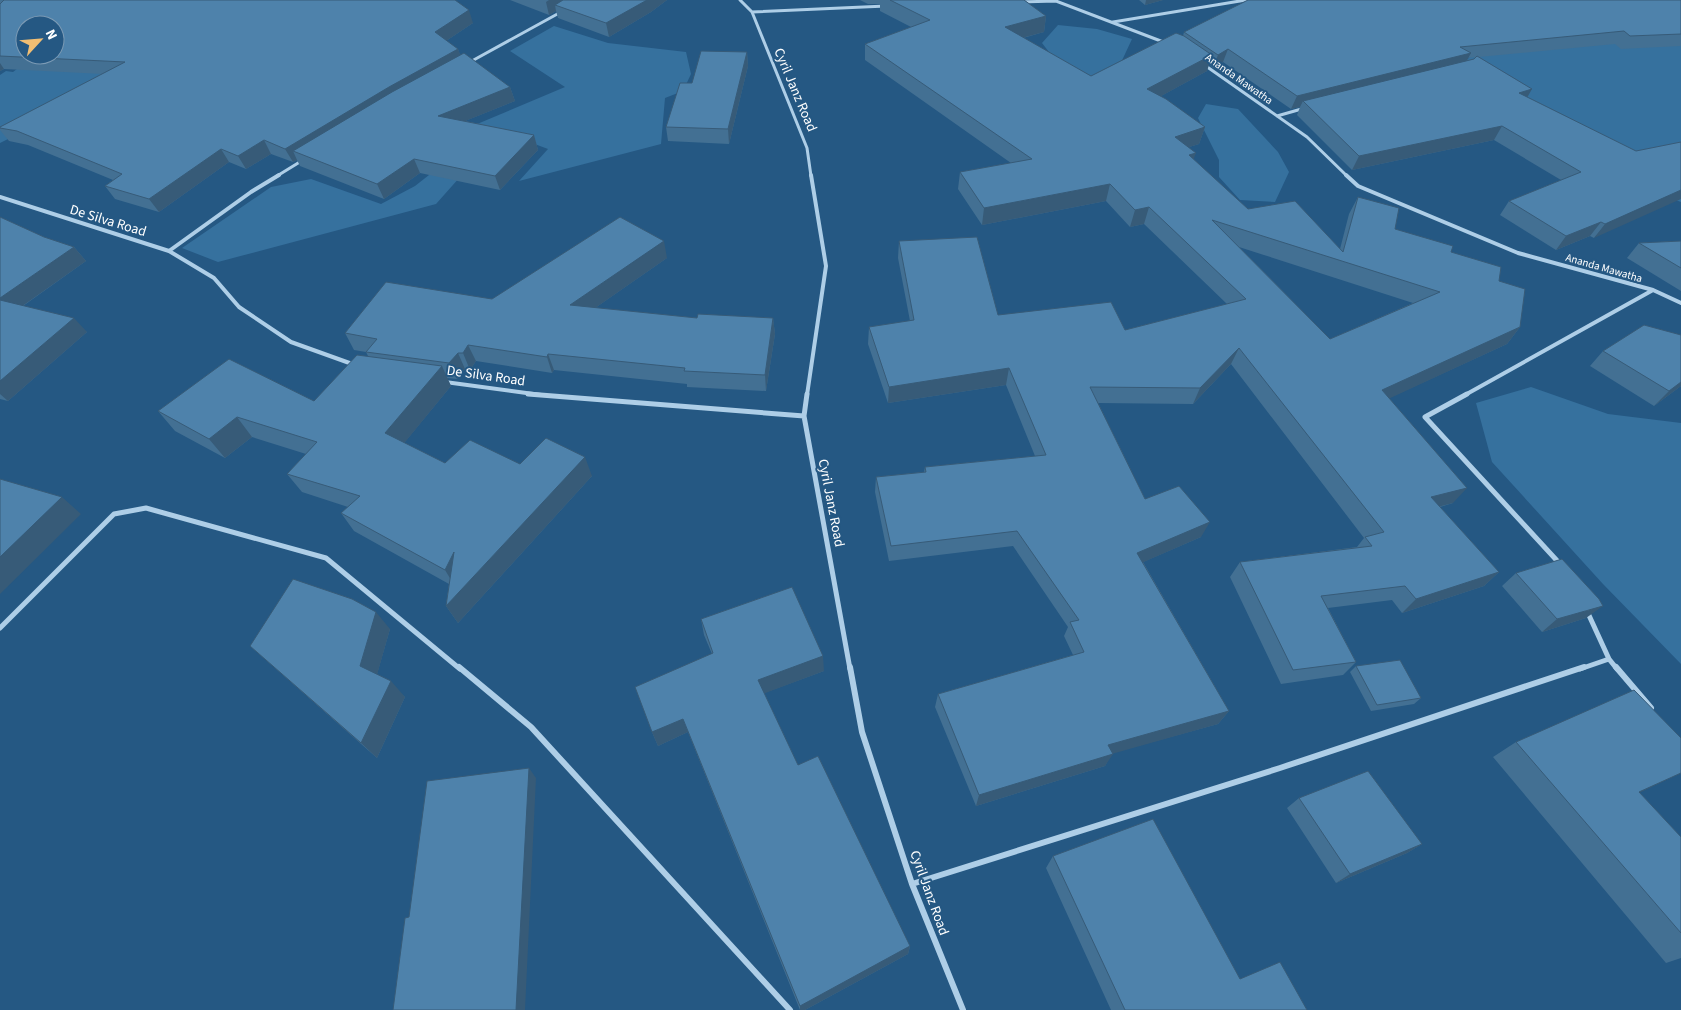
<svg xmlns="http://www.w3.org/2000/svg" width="1681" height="1010" font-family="'Source Sans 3',sans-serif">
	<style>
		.green { fill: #36719e }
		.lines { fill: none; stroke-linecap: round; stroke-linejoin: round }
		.minor-far3 { stroke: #aecee7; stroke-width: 3 }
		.minor-far2 { stroke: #aecee7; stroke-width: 4 }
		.minor-far1 { stroke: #aecee7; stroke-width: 5 }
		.minor { stroke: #aecee7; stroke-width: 6 }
		.wall { fill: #437093; fill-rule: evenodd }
		.shaded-wall { fill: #375b78 }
		.building { fill: #4e82ab; stroke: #375b78; fill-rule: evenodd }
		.labels { text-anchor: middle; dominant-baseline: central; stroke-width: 4; stroke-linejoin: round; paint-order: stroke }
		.far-street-label { font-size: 11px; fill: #fff; stroke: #255883 }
		.street-label { font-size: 14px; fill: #fff; stroke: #255883 }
	</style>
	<rect width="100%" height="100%" fill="#255883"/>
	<path class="green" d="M1058 25 1097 29 1132 39 1118 69 1086 81 1065 73 1042 43Z
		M554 26 608 43 686 52 691 74 683 91 665 98 661 144 519 181 548 149 524 140 460 177 436 204 218 262 182 248 271 187 311 179 381 204 415 186 443 164 470 127 565 87 510 51Z
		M1498 43 1674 44 1681 46V202L1670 198 1465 60Z
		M149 49 14 136 0 143V75L6 71 13 72 26 62Z
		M1206 104 1238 109 1278 152 1289 172 1275 202 1240 200 1219 177V160L1198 118Z
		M1531 387 1608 414 1681 423V664L1603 584 1492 462 1476 403Z"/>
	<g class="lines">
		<path class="minor-far3" d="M740 0 752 12 807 148 811 176
			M1019 2 1056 1 1166 43
			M752 12 886 6
			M1113 22 1246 0
			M470 62 561 12
			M1203 64 1307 137 1347 176
			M1277 116 1305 108
			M277 176 303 160"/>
		<path class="minor-far2" d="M1346 175 1358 186 1518 253 1653 290 1681 303
			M0 197 169 251 214 278 239 307 291 342 355 365
			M169 251 251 192 279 175
			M445 382 541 395
			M807 395 826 266 811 175
			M1465 395 1653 290"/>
		<path class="minor-far1" d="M528 394 804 416
			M807 394 804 416 850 669
			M1467 394 1425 417 1561 565
			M0 628 114 514 146 508 326 558 460 669
			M1609 659 1617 669
			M1580 669 1609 659 1587 611"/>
		<path class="minor" d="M459 667 531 727 790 1010
			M850 667 862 732 912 884 963 1010
			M1616 667 1651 708
			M912 884 1280 768 1584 667"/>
	</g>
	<path class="wall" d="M0 0 473 23 446 41 458 49 460 55 510 87 515 101 465 121 534 135 538 150 500 190 420 173 384 199 300 166 297 160 293 162 271 154 246 169 229 162 159 212 115 199 105 186 113 180 28 145 9 141 0 130V127L103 74 4 69 0 71Z
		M510 0H667L651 12 609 37 558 18 556 11 549 15Z
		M860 0H1024L1046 16 1044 32 1023 38 1091 76 1183 36 1184 32 1681 0V46L1621 49 1615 44 1479 57 1527 97 1636 151 1681 142 1594 238 1590 236 1556 250 1500 215 1509 201 1561 180 1494 140 1352 170 1297 115 1300 107 1291 109 1223 62 1213 68 1209 64 1207 71 1161 96 1205 127 1199 144 1189 147 1193 160 1248 209 1340 249 1349 214 1358 197 1395 229 1451 252 1499 281 1520 327 1507 344 1389 398 1453 503 1440 507 1499 572 1484 586 1402 613 1392 600 1328 608 1356 662 1343 675 1281 684 1230 577 1240 562 1357 547 1364 538 1231 364 1193 404 1098 403 1145 499 1201 537 1143 562 1229 711 1218 724 1112 753 1105 766 976 806 935 707 938 694 1073 655 1064 636 1068 627 1013 546 889 561 875 492 876 477 924 472 925 467 1035 456 1006 385 888 403 868 344 869 327 910 321 898 258 899 241 998 315 1125 330 1227 304 1144 224 1130 227 1106 201 982 225 958 189 960 172 1011 163 865 60V44L911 27 880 11V4H868ZM1476 57 1474 59 1467 61 1468 58ZM1239 247 1413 303 1330 339Z
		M1139 0H1163L1145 5Z
		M747 52 748 66 729 144 668 141 666 127 692 83Z
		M0 217 44 237 74 247 86 261 23 306 87 332 8 401 0 399Z
		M1681 241V291L1627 258 1639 243Z
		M667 258 595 308 697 318H773L775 334 766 391 687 387V384L554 370 552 373 476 361 470 370 465 369 457 379 447 378 451 386 404 443 445 463 520 464 592 476 458 623 446 606 449 584 354 531 341 513 348 507 302 492 287 474 306 454 252 437 225 458 175 431 158 411 314 401 368 356 366 352 354 350 345 333Z
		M1681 335V386L1654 406 1590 366 1603 351Z
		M1516 573 1586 618 1542 632 1502 586Z
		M701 619 824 671 764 693 798 765 910 946 908 954 805 1010H800L688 732 658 746 652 732 712 654 704 635Z
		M390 629 377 674 405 697 377 758 250 646Z
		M1356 666 1421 698 1414 704 1371 711 1350 672Z
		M1516 742 1640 793 1681 837V958L1666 963 1493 757Z
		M1299 798 1422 844 1407 853 1336 883 1287 808Z
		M1053 856 1240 979 1307 1010H1111L1046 868Z"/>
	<path class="shaded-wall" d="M549 0H578L555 5 556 11 549 15 546 2Z
		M647 0H667L651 12 609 37 606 23Z
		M1146 0H1163L1145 5Z
		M469 10 473 23 440 45 435 32Z
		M1046 16 1044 32 1003 43 1005 27Z
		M458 49 463 62 293 151 297 160 293 162 285 149 389 87Z
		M1228 49 1223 62 1213 68 1218 55Z
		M747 52 748 66 729 144 728 129Z
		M1471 53 1464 66 1303 101 1300 107 1291 109 1297 96Z
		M1212 55 1207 71 1143 106 1147 89Z
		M0 63 4 69 0 71Z
		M510 87 515 101 443 130 438 116Z
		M1532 89 1524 103 1519 93Z
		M1502 126 1494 140 1352 170 1359 156Z
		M1205 127 1199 144 1170 153 1175 137Z
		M534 135 538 150 500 190 495 176Z
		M264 140 271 154 246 169 238 156Z
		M221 149 229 162 159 212 149 199Z
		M1196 153 1190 169 1189 155Z
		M414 159 420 173 384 199 377 184Z
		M1110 184 1106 201 982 225 984 208Z
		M1681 190V199L1594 238 1605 224Z
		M1149 207 1144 224 1130 227 1135 210Z
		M1601 222 1590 236 1556 250 1566 236Z
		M664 241 667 258 575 322 570 305Z
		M74 247 86 261 11 314 0 302V298Z
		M74 318 87 332 8 401 0 394V381Z
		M773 318 775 334 766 391 765 375Z
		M1520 327 1507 344 1371 407 1382 390Z
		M468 345 476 361 470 370 463 353Z
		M1239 348 1231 364 1193 404 1200 388Z
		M458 353 465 369 457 379 449 363Z
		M548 354 554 370 552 373 547 357Z
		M442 366 451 386 397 452 385 433Z
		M1009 368 1006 385 888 403 889 387Z
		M1681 382V386L1654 406 1669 391Z
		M237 417 252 437 225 458 209 439Z
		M585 457 592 476 458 623 446 606Z
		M1467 488 1453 503 1418 512 1431 497Z
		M62 497 81 514 0 594V557Z
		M1210 522 1201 537 1130 568 1137 553Z
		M454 552 456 588 445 570Z
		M1499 572 1484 586 1402 613 1416 599Z
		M1603 606 1586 618 1542 632 1557 619Z
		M376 612 390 629 375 682 360 666Z
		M823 656 824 671 760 695 758 680Z
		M391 681 405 697 377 758 361 743Z
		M1229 711 1218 724 1101 757 1108 745Z
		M683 719 688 732 658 746 652 732Z
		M1113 754 1105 766 976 806 979 795Z
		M529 768 536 778 525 1010H516Z
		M1681 773 1612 806 1639 792Z
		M1422 844 1407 853 1336 883 1350 874Z
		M910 946 908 954 805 1010H800V1006Z"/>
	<path class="building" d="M4 0H455L469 10 435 32 458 49 389 87 285 149 264 140 238 156 221 149 149 199 105 186 122 174 17 131 0 128V127L125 62 0 56V4ZM25 25H55V55H25Z
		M563 0H647L606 23 555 5Z
		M890 0H1024L1046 16 1005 27 1091 76 1176 33 1184 36 1212 55 1147 89 1166 99 1205 127 1175 137 1196 153 1189 155 1248 209 1295 201 1343 252 1358 197 1399 208 1395 229 1453 246 1451 252 1501 267 1499 281 1525 289 1520 327 1382 390 1467 488 1431 497 1499 572 1416 599 1405 586 1321 596 1356 662 1293 670 1240 562 1372 546 1365 537 1384 532 1239 348 1200 388 1090 387 1145 499 1179 486 1210 522 1137 553 1229 711 1108 745 1113 754 979 795 938 694 1084 652 1070 622 1079 620 1017 531 891 546 876 477 926 472 925 467 1046 455 1009 368 889 387 869 327 914 320 899 241 977 237 998 315 1111 302 1125 330 1246 299 1149 207 1135 210 1110 184 984 208 960 172 1032 159 865 44 930 20ZM1212 220 1440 292 1330 339Z
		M1248 0H1681V34L1630 36 1624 31 1460 47 1471 53 1297 96 1228 49 1218 55 1184 32Z
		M701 51 747 52 728 129 666 127 680 83H692Z
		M464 53 510 87 438 116 534 135 495 176 414 159 377 184 293 151 392 92Z
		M1477 56 1532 89 1519 93 1636 151 1681 142V190L1605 224 1601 222 1566 236 1509 201 1581 172 1502 126 1359 156 1303 101 1474 59Z
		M0 217 44 237 74 247 0 298Z
		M620 217 664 241 570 305 697 318 698 314 773 318 765 375 684 371 685 368 548 354 547 357 468 345 463 353H458L449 363 366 352 377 339 345 333 386 282 492 299Z
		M1681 241V268L1639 243Z
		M0 300 74 318 0 381Z
		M1644 325 1681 335V382L1669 391 1603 351Z
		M357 355 442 366 385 433 445 463 470 440 520 464 546 438 585 457 446 606 454 552 445 570 341 513 360 496 287 474 317 442 237 417 209 439 158 411 229 359 314 401Z
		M0 479 62 497 0 557Z
		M1562 559 1599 599 1603 606 1557 619 1516 573Z
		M293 579 352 599 376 612 360 666 391 681 361 743 250 646Z
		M792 587 823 656 758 680 798 765 818 756 910 946 800 1006 683 719 652 732 635 687 713 653 701 619Z
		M1400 660 1421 698 1377 705 1356 666Z
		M1634 690 1681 738V773L1639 792 1681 837V933L1516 742Z
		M529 768 516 1010H393L405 918 409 917 427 781Z
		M1368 771 1422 844 1350 874 1299 798Z
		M1153 819 1240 979 1280 962 1307 1010H1125L1053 856Z"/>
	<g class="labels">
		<g class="far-street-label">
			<text transform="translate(1239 79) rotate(35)">Ananda Mawatha</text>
			<text transform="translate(1604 268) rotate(16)">Ananda Mawatha</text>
		</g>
		<g class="street-label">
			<text transform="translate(795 90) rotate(67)">Cyril Janz Road</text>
			<text transform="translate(108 221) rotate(17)">De Silva Road</text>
			<text transform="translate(486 376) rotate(8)">De Silva Road</text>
			<text transform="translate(831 503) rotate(79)">Cyril Janz Road</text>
			<text transform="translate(929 893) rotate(70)">Cyril Janz Road</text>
		</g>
	</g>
	<g transform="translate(40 40) rotate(64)"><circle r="24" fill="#255883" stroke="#7c9bb5"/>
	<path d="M0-4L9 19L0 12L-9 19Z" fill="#f1be73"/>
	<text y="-8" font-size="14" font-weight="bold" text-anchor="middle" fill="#ffffff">N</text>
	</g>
</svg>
